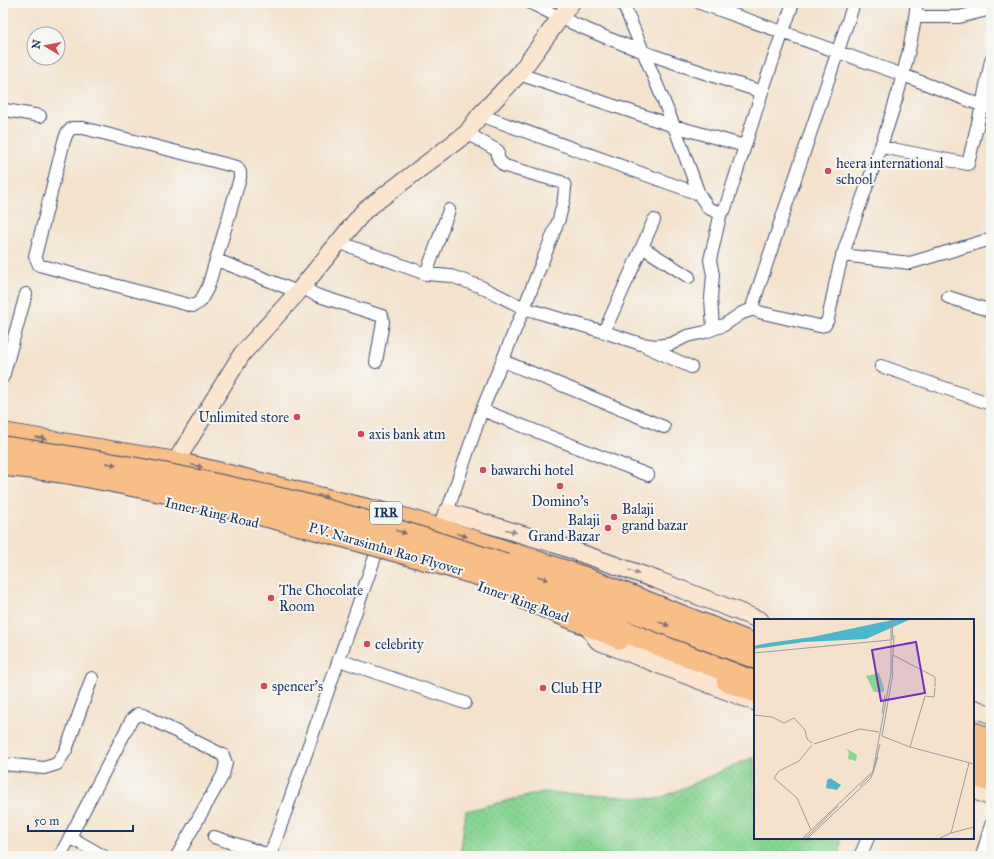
<svg xmlns="http://www.w3.org/2000/svg" width="994" height="859" font-family="'IM FELL Great Primer',serif">
	<style>
		.grass { fill: url(#grass-dots); stroke: #528278 }
		.lines { fill: none; stroke-linecap: round; stroke-linejoin: round }
		.street-casing { stroke: #3c4a6e; stroke-width: 14 }
		.secondary-casing { stroke: #3c4a6e; stroke-width: 19 }
		.primary-casing { stroke: #3c4a6e; stroke-width: 20 }
		.highway-casing { stroke: #3c4a6e; stroke-width: 23 }
		.street { stroke: #fff; stroke-width: 12 }
		.secondary { stroke: #fce5cf; stroke-width: 17 }
		.primary { stroke: #f7be87; stroke-width: 18 }
		.highway { stroke: #f7be87; stroke-width: 21 }
		.highway-bridge-casing { stroke: #3c4a6e; stroke-width: 23; stroke-linecap: butt }
		.highway-bridge { stroke: #f7be87; stroke-width: 21 }
		.oneway { fill: #7e6f70 }
		.oneway2 { fill: #8c8a96 }
		.poi-dot { fill: #d1495b; stroke: #f6f6f2; stroke-width: 1.5 }
		.labels { text-anchor: middle; dominant-baseline: central; stroke-width: 4; stroke-linejoin: round; paint-order: stroke }
		.shield { fill: #f6f6f2; stroke: #5d6b8a; stroke-width: 1 }
		.shield-label { font-size: 13px; font-weight: bold; fill: #1b2f5e }
		.poi-label { font-size: 14px; fill: #1b2f5e; stroke: #f6f6f2; text-anchor: start }
		.street-label { font-size: 14px; fill: #1b2f5e; stroke: #f6f6f2 }
		.inset-road { fill: none; stroke: #9d9aa0; stroke-width: 1 }
		.view { fill: #7b2cbf; fill-opacity: 0.15; stroke: #7b2cbf; stroke-width: 2 }
		.inset-edge { fill: none; stroke: #1b2f5e; stroke-width: 2 }
	</style>
	<defs>
		<pattern id="grass-dots" width="8" height="8" patternUnits="userSpaceOnUse"><rect width="8" height="8" fill="#88d491"/><path d="M2 2h.1M6 6h.1" fill="none" stroke="#75b67f" stroke-width="1.8" stroke-linecap="round"/></pattern>
	</defs>
	<rect width="100%" height="100%" fill="#f6f6f2"/>
	<filter id="ink" filterUnits="userSpaceOnUse"><feTurbulence type="fractalNoise" baseFrequency=".025" numOctaves="2"/><feDisplacementMap in="SourceGraphic" scale="8" xChannelSelector="R" yChannelSelector="G"/><feConvolveMatrix kernelMatrix="1 2 1 2 8 2 1 2 1" color-interpolation-filters="sRGB"/></filter>
	<filter id="wash" filterUnits="userSpaceOnUse"><feTurbulence type="fractalNoise" baseFrequency=".012" numOctaves="4" result="noise"/><feDisplacementMap in="SourceGraphic" scale="16" xChannelSelector="R" yChannelSelector="G"/><feGaussianBlur stdDeviation="0.9" result="paint"/><feColorMatrix in="noise" values="0 0 0 0 0 0 0 0 0 0 0 0 0 0 0 0 0 1.4 0 .05"/><feComposite in="paint" operator="in"/></filter>
	<g filter="url(#wash)">
		<rect width="100%" height="100%" fill="#f4e2cc"/>
		<path class="grass" d="M754 757 755 838H841L840 856H460L466 811 543 792 658 799Z"/>
	</g>
	<g filter="url(#ink)">
		<g class="lines">
			<defs>
				<path id="street" d="M531 3C605 42 684 66 762 92
					M623 3 674 126 699 194 708 208 715 211 721 212 725 209 762 92 793 3
					M700 3 903 75 991 109
					M916 17H959L991 9
					M519 74 674 126 745 146
					M3 112 5 110 40 116
					M480 115 699 194
					M72 128H83L237 167 240 172V178L208 287 200 302 193 306 39 265 35 256 64 141 67 133Z
					M882 147 968 164 982 106 991 60
					M338 242 426 274 451 276 479 286 524 308 604 332 641 344 656 346 671 344 687 336 705 332 724 325 742 313 754 309 759 312 819 326 825 325 828 319C833 298 836 275 843 254 870 172 907 89 917 3
					M642 247 689 277
					M842 255 910 263 991 239
					M217 260 298 292
					M426 274 449 210
					M302 287 316 295 382 316 383 322 376 362
					M948 297 991 311
					M754 309 753 304 854 3
					M713 329 711 298 713 275 710 260 721 212
					M604 332 654 220
					M647 347 691 367
					M503 361 664 427
					M881 366 991 404
					M3 377 26 294
					M482 410 648 475
					M447 512 482 410 524 308 559 219 564 199 565 187 564 184 561 182 505 166C499 161 497 159 498 151L467 133
					M339 660 465 703
					M3 764 44 768 57 764 66 750 92 678
					M70 837 103 856
					M214 837 272 856
					M60 856 132 719 138 714 143 715 223 755 226 763 223 775 177 856
					M270 856 376 554
					M860 856 868 838
					M982 856 991 825"/>
				<path id="secondary" d="M173 474 176 461 242 354 298 292 364 211 467 133 480 115 519 74 571 3
					M441 528 447 512 555 544 657 580 760 620
					M587 626 598 641 755 702
					M973 708 991 715
					M973 790 991 797"/>
				<path id="primary" d="M3 432 176 461 400 516 441 528 585 576 755 643
					M524 600 620 640
					M726 682 755 693
					M973 731 991 738
					M973 777 991 783"/>
				<path id="highway" d="M506 565C590 594 672 627 755 658
					M503 582 569 606 636 636 755 682
					M973 743 991 750
					M973 762 991 769"/>
			</defs>
			<use href="#street" class="street-casing"/>
			<use href="#secondary" class="secondary-casing"/>
			<use href="#primary" class="primary-casing"/>
			<use href="#highway" class="highway-casing"/>
			<use href="#street" class="street"/>
			<use href="#secondary" class="secondary"/>
			<use href="#primary" class="primary"/>
			<use href="#highway" class="highway"/>
			<defs>
				<path id="highway-bridge" d="M3 447C100 460 196 479 291 501 364 519 435 542 506 565
					M3 465C28 468 53 470 78 475 222 501 363 541 503 582"/>
			</defs>
			<use href="#highway-bridge" class="highway-bridge-casing"/>
			<use href="#highway-bridge" class="highway-bridge"/>
		</g>
		<defs><path id="oneway-solid" d="M-6-.8H1V-3.2L6.5 0L1 3.2V.8H-6Z"/></defs>
		<g class="oneway">
			<use href="#oneway-solid" transform="translate(41 438) rotate(9)"/>
			<use href="#oneway-solid" transform="translate(111 464) rotate(11)"/>
			<use href="#oneway-solid" transform="translate(197 466) rotate(14)"/>
			<use href="#oneway-solid" transform="translate(323 496) rotate(14)"/>
			<use href="#oneway-solid" transform="translate(401 532) rotate(17)"/>
			<use href="#oneway-solid" transform="translate(462 535) rotate(18)"/>
			<use href="#oneway-solid" transform="translate(543 578) rotate(19)"/>
			<use href="#oneway-solid" transform="translate(664 624) rotate(21)"/>
		</g>
		<g class="oneway2">
			<use href="#oneway-solid" transform="translate(511 531) rotate(17)"/>
			<use href="#oneway-solid" transform="translate(634 572) rotate(20)"/>
		</g>
	</g>
	<g class="poi-dot">
		<circle cx="828" cy="171" r="4"/>
		<circle cx="297" cy="417" r="4"/>
		<circle cx="361" cy="434" r="4"/>
		<circle cx="483" cy="470" r="4"/>
		<circle cx="560" cy="486" r="4"/>
		<circle cx="614" cy="517" r="4"/>
		<circle cx="608" cy="528" r="4"/>
		<circle cx="271" cy="598" r="4"/>
		<circle cx="367" cy="644" r="4"/>
		<circle cx="264" cy="686" r="4"/>
		<circle cx="543" cy="688" r="4"/>
	</g>
	<g class="labels">
		<rect class="shield" x="370" y="502" width="32" height="22" rx="3"/>
		<g class="shield-label">
			<text x="386" y="513">IRR</text>
		</g>
		<g class="poi-label">
			<text x="836" y="163">heera international<tspan x="836" dy="16">school</tspan></text>
			<text x="289" y="417" text-anchor="end">Unlimited store</text>
			<text x="369" y="434">axis bank atm</text>
			<text x="491" y="470">bawarchi hotel</text>
			<text x="560" y="501" text-anchor="middle">Domino's</text>
			<text x="622" y="509">Balaji<tspan x="622" dy="16">grand bazar</tspan></text>
			<text x="600" y="520" text-anchor="end">Balaji<tspan x="600" dy="16">Grand Bazar</tspan></text>
			<text x="279" y="590">The Chocolate<tspan x="279" dy="16">Room</tspan></text>
			<text x="375" y="644">celebrity</text>
			<text x="272" y="686">spencer's</text>
			<text x="551" y="688">Club HP</text>
		</g>
		<g class="street-label">
			<text transform="translate(212 513) rotate(13)">Inner Ring Road</text>
			<text transform="translate(386 549) rotate(16)">P.V. Narasimha Rao Flyover</text>
			<text transform="translate(523 602) rotate(20)">Inner Ring Road</text>
		</g>
	</g>
	<g transform="translate(754 619)">
		<rect width="220" height="220" fill="#f4e2cc"/>
		<path d="M125 54 130 69V73H120L112 57Z" fill="#88d491"/>
		<path d="M92 129 103 136 102 142 94 140 95 133Z" fill="#88d491"/>
		<path d="M138 1H155L112 20 50 23 0 30V27L14 24 58 18ZM76 159 87 166 83 171 72 169 73 161Z" fill="#4cb6ca"/>
		<path class="inset-road" d="M138 21 139 1M0 34 136 21M139 36 181 58V68M139 54 128 117 156 128 220 145M138 55 140 16M128 94 131 76M0 96 18 98 30 104 40 99 51 111 53 120 58 124M60 125 106 110 125 113M156 128 171 77 180 78 181 69M106 167 119 154 126 125M57 211 43 179 20 159 25 152 45 142 58 126M197 214 215 144M49 219 119 152 137 54V1M52 219 84 187M54 219 117 159 124 138M186 219 197 214 220 208"/>
		<path class="view" d="M162 23 171 74 127 82 118 31Z"/>
		<rect width="220" height="220" class="inset-edge"/>
	</g>
	<rect width="994" height="859" fill="none" stroke="#f6f6f2" stroke-width="16"/>
	<g transform="translate(46 46) rotate(280)"><circle r="19" fill="#f6f6f2" stroke="#9ea6b7"/>
	<path d="M0-3L7 15L0 10L-7 15Z" fill="#d1495b"/>
	<text y="-6" font-size="11" font-weight="bold" text-anchor="middle" fill="#1b2f5e">N</text>
	</g>
	<path d="M28 825v6h105v-6" fill="none" stroke="#1b2f5e" stroke-width="2"/>
	<text x="34" y="825" font-size="12" fill="#1b2f5e" stroke="#f6f6f2" stroke-width="3" paint-order="stroke">50 m</text>
</svg>
